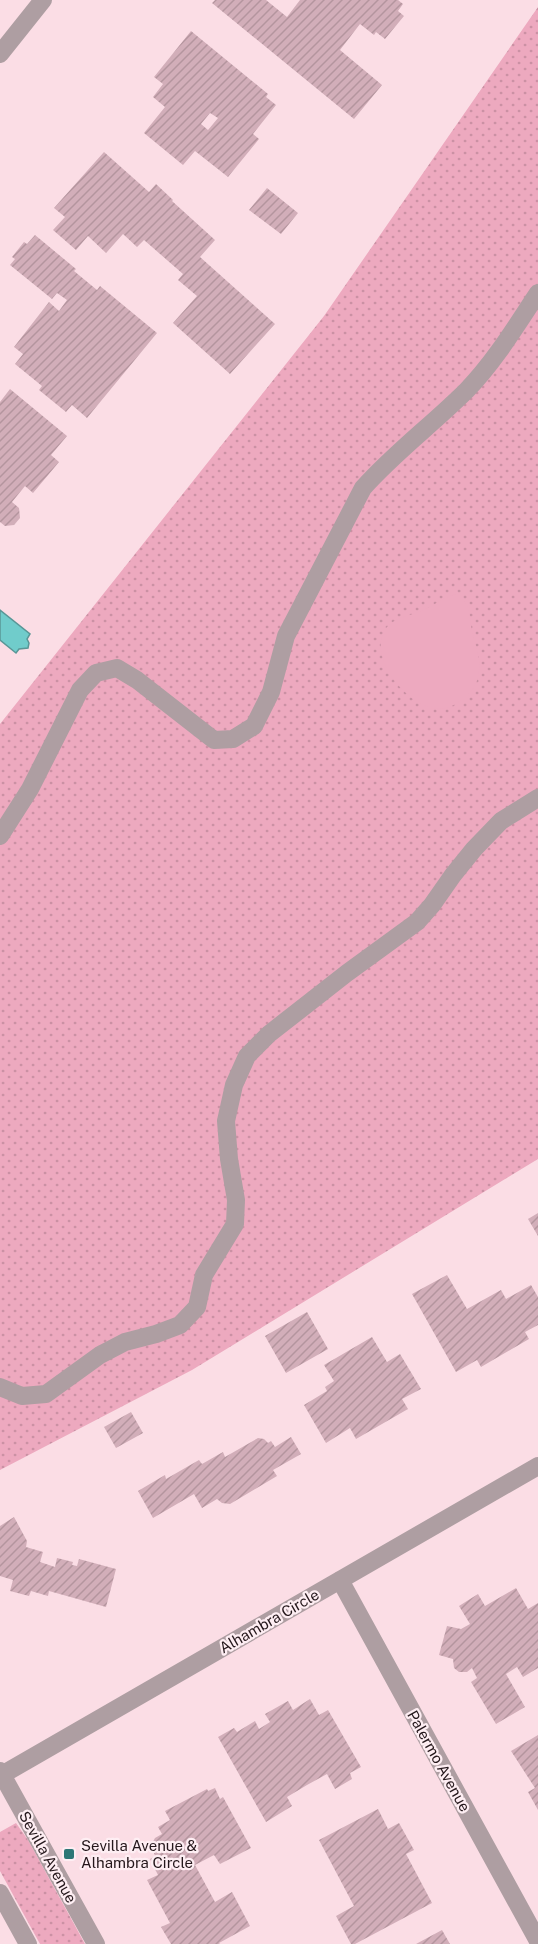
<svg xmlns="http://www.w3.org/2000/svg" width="538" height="1944" font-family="'Public Sans',sans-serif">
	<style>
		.grass { fill: url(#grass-dots) }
		.garden { fill: #eda9bf }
		.water { fill: #70cccb; stroke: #599696; stroke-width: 1.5 }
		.building { fill: url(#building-hatch); fill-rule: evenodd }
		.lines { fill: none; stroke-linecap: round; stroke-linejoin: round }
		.minor { stroke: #ae9ea2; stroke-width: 18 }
		.poi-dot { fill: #2d7776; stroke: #feeef3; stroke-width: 2 }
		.labels { text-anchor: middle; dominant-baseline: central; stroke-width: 4.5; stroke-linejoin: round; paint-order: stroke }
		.street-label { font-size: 15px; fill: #24171b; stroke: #feeef3 }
		.poi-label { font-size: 15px; fill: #24171b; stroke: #feeef3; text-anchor: start }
	</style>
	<defs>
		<pattern id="grass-dots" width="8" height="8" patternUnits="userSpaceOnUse" patternTransform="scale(1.5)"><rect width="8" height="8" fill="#eda9bf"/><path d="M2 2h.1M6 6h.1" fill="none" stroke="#cb91a4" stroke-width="1.8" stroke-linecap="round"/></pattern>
		<pattern id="building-hatch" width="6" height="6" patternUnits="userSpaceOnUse" patternTransform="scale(1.5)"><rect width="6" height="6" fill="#d2aeb9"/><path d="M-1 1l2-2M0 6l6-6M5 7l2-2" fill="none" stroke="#b4959e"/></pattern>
	</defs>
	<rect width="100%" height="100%" fill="#fbdde5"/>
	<path class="grass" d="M538 7V1159L192 1370 0 1470V724L324 316Z
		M16 1823 28 1840 85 1944H40L0 1871V1832Z"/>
	<path class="garden" d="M458 594C473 608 468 616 473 635 475 644 478 652 479 661 480 677 477 687 465 697 458 703 449 709 440 709 410 710 367 658 385 630 392 618 409 616 421 611 434 606 444 596 458 594Z"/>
	<path class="water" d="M0 610 30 634 27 639 29 643 28 648 19 649 16 653 0 640Z"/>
	<path class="building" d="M215 0H266L287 17 300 0H398L403 4 398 11 404 16 385 39 376 32 374 35 360 24 340 50 382 85 354 119 212 3Z
		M191 31 268 94 266 97 276 105 253 134 259 139 228 177 195 151 183 165 144 133 165 107 153 97 163 84 154 77ZM210 113 218 118 208 130 201 124Z
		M104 152 149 192 156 184 173 200 172 201 215 240 200 257 275 324 230 374 173 323 197 296 178 280 183 274 144 240 137 247 123 234 106 253 88 236 76 250 53 230 65 217 54 208Z
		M267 188 298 213 281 234 249 210Z
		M35 235 76 269 74 271 97 290 100 286 157 333 87 418 72 405 66 412 39 390 42 386 15 364 23 354 14 347 49 302 59 311 67 300 57 293 52 299 10 265 15 259 12 257 24 242 27 244Z
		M10 389 67 436 51 455 59 462 33 493 25 486 12 502 19 508 20 518 14 525 5 526 0 522V402Z
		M538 1213V1236L528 1219Z
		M447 1275 467 1309 501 1290 506 1299 531 1285 538 1297V1325L525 1332 529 1339 481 1367 477 1360 456 1372 412 1294Z
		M307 1312 328 1349 286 1373 265 1336Z
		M372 1337 387 1362 400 1354 421 1389 402 1399 408 1409 356 1439 350 1428 326 1443 304 1405 327 1391 325 1387 334 1381 324 1365Z
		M131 1412 143 1433 116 1448 104 1427Z
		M291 1437 301 1454 273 1470 277 1476 230 1504 222 1503 217 1499 202 1508 194 1494 153 1518 138 1491 165 1475 166 1479 199 1460 202 1464 223 1452 225 1457 258 1438 264 1439 268 1443 271 1441 275 1447Z
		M14 1517 27 1541 26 1547 43 1552 40 1562 55 1567 57 1558 73 1562 72 1565 77 1566 79 1559 116 1569 106 1607 49 1591 48 1596 31 1591 29 1596 10 1591 13 1580 0 1576V1526Z
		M516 1588 528 1609 538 1603V1668L523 1677 517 1667 506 1674 525 1707 496 1724 471 1682 477 1678 472 1668 467 1672H459L454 1668 453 1659 439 1655 447 1626 461 1629 470 1624 459 1606 478 1594 485 1606Z
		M310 1699 319 1715 328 1710 361 1767 350 1773 352 1779 335 1789 327 1774 307 1785 287 1797 292 1806 266 1822 218 1737 234 1728 237 1732 255 1721 259 1729 270 1722 265 1714 288 1701 293 1710Z
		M538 1735V1810L528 1792 535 1788 511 1751Z
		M215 1788 220 1799 223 1797 251 1848 220 1864 214 1855 195 1865 215 1902 232 1892 250 1926 219 1943 220 1944H171L161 1927 170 1923 147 1880 158 1875 150 1859 155 1856 151 1845 155 1838 162 1834 158 1827 170 1820 165 1811 207 1789 208 1791Z
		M378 1809 388 1829 399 1823 414 1850 406 1854 432 1903 355 1944H351L336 1916 354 1906 319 1840Z
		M442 1930 450 1944H416Z"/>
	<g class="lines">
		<path class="minor" d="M0 54 43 0
			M0 836 30 789 80 690 96 673 117 668 137 680 214 740 233 739 254 726 271 692 286 636 363 488C395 452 433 424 467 390 495 361 516 326 538 293
			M0 1387 22 1396 46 1394 100 1355 125 1342 156 1334 180 1325 197 1307 204 1275 235 1224 236 1200 229 1159 226 1121 234 1085 247 1056 269 1034 347 973 417 922 432 905 453 875 474 849 501 821 538 798
			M340 1580 538 1941
			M0 1771 96 1944
			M0 1776 538 1466
			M0 1893 28 1944"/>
	</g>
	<rect class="poi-dot" x="63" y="1848" width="12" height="12" rx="3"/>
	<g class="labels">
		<g class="street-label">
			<text transform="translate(269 1621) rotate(-30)">Alhambra Circle</text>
			<text transform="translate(439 1761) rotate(61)">Palermo Avenue</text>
			<text transform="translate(48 1857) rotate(61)">Sevilla Avenue</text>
		</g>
		<g class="poi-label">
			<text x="81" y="1845">Sevilla Avenue &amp;<tspan x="81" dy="17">Alhambra Circle</tspan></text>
		</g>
	</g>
</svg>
